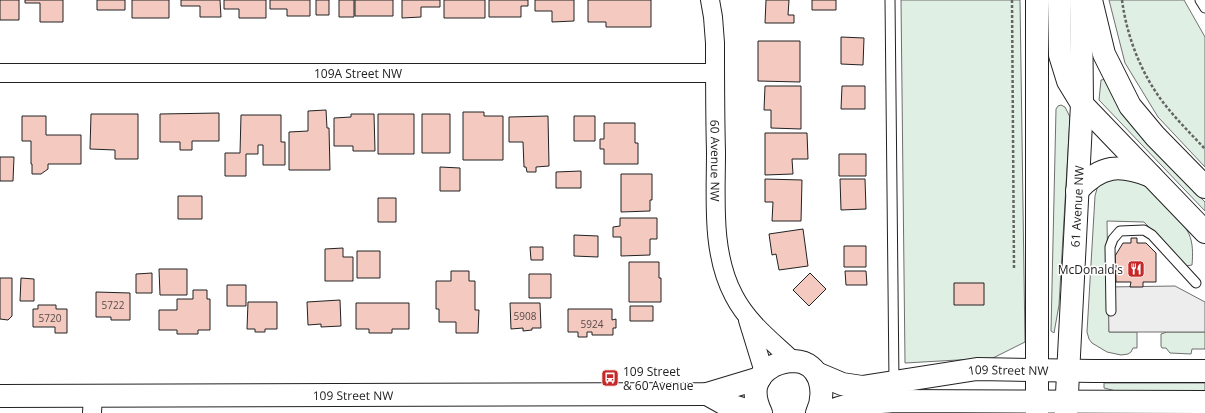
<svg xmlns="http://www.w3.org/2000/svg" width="1205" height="413" font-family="'Open Sans',sans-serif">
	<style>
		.green { fill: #e0efe3; stroke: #6f6f6f }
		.parking { fill: #ededed; stroke: #6f6f6f }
		.building { fill: #f3c9c0; stroke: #222 }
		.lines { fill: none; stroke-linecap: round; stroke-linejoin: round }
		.lane-casing { stroke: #222; stroke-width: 11 }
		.street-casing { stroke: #222; stroke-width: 20 }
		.secondary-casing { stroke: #222; stroke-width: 24 }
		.path { stroke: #646464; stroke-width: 2.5; stroke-dasharray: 3 2; stroke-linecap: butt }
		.lane { stroke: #fff; stroke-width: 9 }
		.street { stroke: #fff; stroke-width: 18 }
		.secondary { stroke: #fff; stroke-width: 22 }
		.labels { text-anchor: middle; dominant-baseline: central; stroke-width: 3; stroke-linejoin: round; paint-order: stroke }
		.number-label { font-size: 10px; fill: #564c4a }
		.street-label { font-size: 12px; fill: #222; stroke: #fff }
		.poi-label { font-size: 12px; fill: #222; stroke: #fff; text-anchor: end }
	</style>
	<rect width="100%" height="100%" fill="#fff"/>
	<path class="green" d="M901 0H1020L1025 342 993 358 905 363Z
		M1109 0H1184L1205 37V167L1158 117 1125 63Z
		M1107 79 1152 148 1205 202V211L1099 100 1101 80Z
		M1061 105 1065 107 1070 117 1059 305 1054 333 1051 331 1056 109 1058 106Z
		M1105 177 1140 180C1152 193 1182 219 1189 234 1193 243 1193 254 1192 265L1186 266 1144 222 1107 221 1109 332H1137V348H1133L1131 352 1128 354 1121 355 1107 352 1092 343 1089 339 1087 332 1095 196 1098 185Z
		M1167 332H1205V349H1192L1191 354 1170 353 1166 348H1162L1161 346V334Z
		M1104 383H1205V392H1120L1104 388Z"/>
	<path class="parking" d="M1175 286 1205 302V332H1109L1108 287Z"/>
	<path class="building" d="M0 0H19V20H0Z
		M25 0H63V22H40V3H25Z
		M97 0H125V10H97Z
		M132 0H169V18H132Z
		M181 0H220L221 17H200V6H181Z
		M224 0H266V18H239V9H224Z
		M270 0H310V16H287V9H270Z
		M316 0H329V15H316Z
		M339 0H354V17H339Z
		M355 0H393V16H355Z
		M402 0H440V7H421V17L402 18Z
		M444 0H485V18H444Z
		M489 0H528V6H521V17H489Z
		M535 0H574V21L552 22V11H535Z
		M588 0H651V27H606V22H588Z
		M766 0H789L788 15H794V23H765Z
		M812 0H836V10H812Z
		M841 37 864 38 863 65 841 64Z
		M758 41H800V82L758 81Z
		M765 86H801V129L771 128V110H764Z
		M842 86H865V109H841Z
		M326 110 327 128H329L330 170H289V132L308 131V111Z
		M463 112H484V116H503V160H463Z
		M219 113V141H192V150H180V142H160V114Z
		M91 114H138V159H115V150L90 149Z
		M351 114H374L375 151H353V146H334V118L351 117Z
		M378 114H414V154H378Z
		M422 114H450V153H422Z
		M241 115H281V142H285V165H263V145H258V154H246V176H225V153H240Z
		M22 116H46V135H81V164H48V169L41 174H32V164H31V141H22Z
		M548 116 549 166 536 167V172H527L526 167H524L523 142H509V117Z
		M574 116H595V141H574Z
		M604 123H635V143H638V164H604V149H600V139H604Z
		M765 133H807L808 159H792L793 174 765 175Z
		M839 154H866V176H839Z
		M0 157H14L13 181H0Z
		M440 167 460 168V191H440Z
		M581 171V188H556V172Z
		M621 174H652V200H650V211L621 212Z
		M765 179 802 180 801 221H772L773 202H765Z
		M840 179H865L866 209 841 210Z
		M178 196H202V219H178Z
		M378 198H396V222H378Z
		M620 218H657V239H650V255L621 256V237H613V227L620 226Z
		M803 229 808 266 779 270 776 254 772 255 769 234Z
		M574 235 598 236V257L574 256Z
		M1131 238H1137V243H1146L1156 253V282H1143V287H1130L1131 282H1116L1115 256 1123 243H1131Z
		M844 246H866V267H844Z
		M530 247H543V260H531Z
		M343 248V257H353V281H325V249Z
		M357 251H380V278H357Z
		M629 262H659V278H661V302H629Z
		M159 269H187V295H160Z
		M451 271H469V281H475V310H479L478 333H456V322H439V309H436V281H451Z
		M845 271H866L867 285H846Z
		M152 273V293H136V274Z
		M810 273 826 289 809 306 793 290Z
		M529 274H551V298H529Z
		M0 278H12V316L8 320 0 319Z
		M21 278 34 279V301H20Z
		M954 283H984V305H954Z
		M227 285H246V306H227Z
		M193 290H207V299H210V330H198V334H177V330H159V310H177V299H193Z
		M96 292 130 293V320H111V317H96Z
		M340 300 341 326 321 327V324L308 325 307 302Z
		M248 302H277V329H265V332H255V329H247Z
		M356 303H409V329H392V333H369V329H356Z
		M510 303H540L541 328H532V330L523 331V328L511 329Z
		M38 305H56V309H67V333H55V327H33V309H38Z
		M630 306H653V321H630Z
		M568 309H612V320L616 319V328H613V335H592V332H587V337H578V332H568Z"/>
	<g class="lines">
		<defs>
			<path id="lane" d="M890 0 894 382
				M1200 0 1205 8
				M1111 311 1110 247 1113 239 1120 231 1144 230 1152 235 1196 283"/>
			<g id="street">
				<path id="s1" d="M710 0 713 17 715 43C715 79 715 116 716 152 716 200 711 253 734 296 748 323 772 341 793 361"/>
				<path id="s2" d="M0 73H715"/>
				<path d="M748 320 764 372"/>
				<path d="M92 413 93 395"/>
			</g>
			<g id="secondary">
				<path d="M1059 0 1060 55 1068 81 1082 104 1205 232"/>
				<path d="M1091 0 1104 54 1130 106 1155 136 1205 187"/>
				<path d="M1077 191C1101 164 1120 164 1151 176"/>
				<path id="s3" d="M816 373 842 384 862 387 977 369 1093 371H1205"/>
				<path d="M707 394 723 403 756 413"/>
				<path id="s4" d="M0 396 707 394 760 378"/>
				<path d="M761 413C752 394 753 377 773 366 779 363 787 361 794 361 822 362 826 393 817 413"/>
				<path d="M826 413C849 402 869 403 894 401L1205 402"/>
				<path d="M1037 413V0"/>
				<path id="s5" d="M1066 413 1082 104 1081 0"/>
			</g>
		</defs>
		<use href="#lane" class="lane-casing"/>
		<use href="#street" class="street-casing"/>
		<use href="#secondary" class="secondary-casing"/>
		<path class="path" d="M1012 0 1014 268
			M1122 0C1127 38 1142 76 1166 106 1178 121 1192 135 1205 149"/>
		<use href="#lane" class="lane"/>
		<use href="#street" class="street"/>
		<use href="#secondary" class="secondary"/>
	</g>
	<defs>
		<symbol id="restaurant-square" viewBox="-11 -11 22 22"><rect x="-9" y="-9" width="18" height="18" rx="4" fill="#c62828" stroke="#fff"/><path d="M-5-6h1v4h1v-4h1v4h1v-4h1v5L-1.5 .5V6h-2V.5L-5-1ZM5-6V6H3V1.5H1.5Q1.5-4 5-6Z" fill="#fff"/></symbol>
		<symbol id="bus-square" viewBox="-11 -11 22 22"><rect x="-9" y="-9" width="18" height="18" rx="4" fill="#c62828" stroke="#fff"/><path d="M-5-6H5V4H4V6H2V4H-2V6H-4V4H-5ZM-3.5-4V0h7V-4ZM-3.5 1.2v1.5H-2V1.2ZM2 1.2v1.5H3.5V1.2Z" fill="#fff"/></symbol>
	</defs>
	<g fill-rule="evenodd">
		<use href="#restaurant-square" x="1126" y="259" width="20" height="20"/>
		<use href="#bus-square" x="600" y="368" width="20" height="20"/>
	</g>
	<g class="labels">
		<g class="number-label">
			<text x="113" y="305">5722</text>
			<text x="525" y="316">5908</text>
			<text x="50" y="318">5720</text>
			<text x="592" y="324">5924</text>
		</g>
		<g class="street-label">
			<text stroke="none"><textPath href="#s2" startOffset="358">109A Street NW</textPath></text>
			<text stroke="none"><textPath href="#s1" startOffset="161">60 Avenue NW</textPath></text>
			<text stroke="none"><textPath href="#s5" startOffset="207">61 Avenue NW</textPath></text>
			<text stroke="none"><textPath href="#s3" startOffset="196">109 Street NW</textPath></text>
			<text stroke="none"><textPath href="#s4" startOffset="353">109 Street NW</textPath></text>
		</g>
		<g class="poi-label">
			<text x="1123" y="269">McDonald's</text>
			<text x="623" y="371" text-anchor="start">109 Street<tspan x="623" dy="14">&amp; 60 Avenue</tspan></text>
		</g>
	</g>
</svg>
